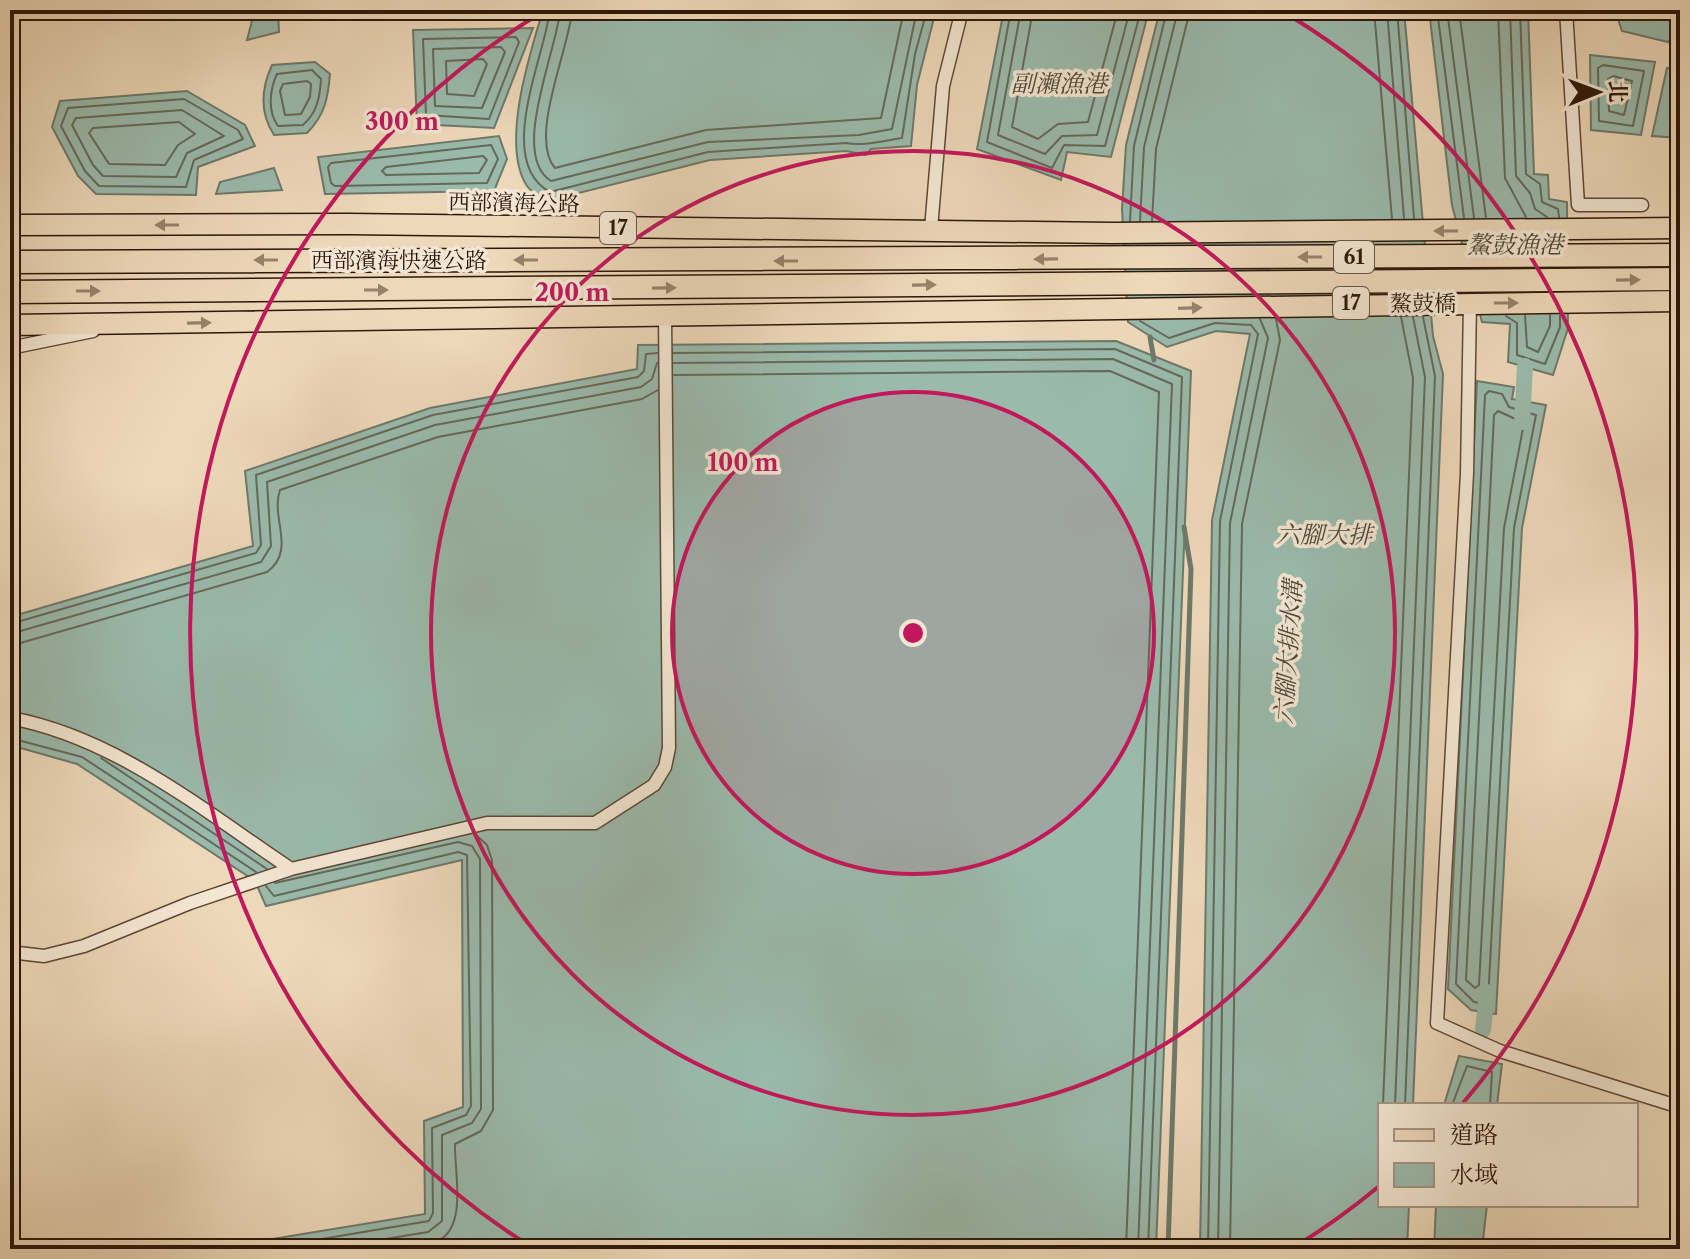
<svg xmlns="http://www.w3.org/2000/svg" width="1690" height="1259" font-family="'Libre Caslon Text','Noto Serif TC',serif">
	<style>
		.water { fill: #9abaac; stroke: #6e796b; stroke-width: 2 }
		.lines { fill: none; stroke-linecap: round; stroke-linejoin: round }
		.shore { stroke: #64695b; stroke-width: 2 }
		.stream { stroke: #6e796b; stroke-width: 5 }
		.canal { stroke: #9abaac; stroke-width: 16 }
		.minor-casing { stroke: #5d4836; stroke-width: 15 }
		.primary-casing { stroke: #2d180a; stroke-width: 23 }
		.trunk-casing { stroke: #2d180a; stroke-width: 25 }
		.minor { stroke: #f3e6d2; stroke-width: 12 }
		.primary { stroke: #edd8b9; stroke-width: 20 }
		.trunk { stroke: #edd8b9; stroke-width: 22 }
		.oneway { fill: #97826a }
		.ring { fill: none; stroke: #c2185b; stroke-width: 4 }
		.labels { text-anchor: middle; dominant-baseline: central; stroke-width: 7; stroke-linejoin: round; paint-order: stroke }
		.shield { fill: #f3e6d2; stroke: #685646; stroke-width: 2 }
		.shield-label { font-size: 20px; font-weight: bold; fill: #2d180a }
		.street-label { font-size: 22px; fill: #2d180a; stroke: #f3e6d2 }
		.water-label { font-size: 24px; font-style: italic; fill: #4e493b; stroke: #f3e6d2 }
		.centre { fill: #c2185b; stroke: #f3e6d2; stroke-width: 4 }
		.ring-label { font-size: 24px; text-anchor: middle; font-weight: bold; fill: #c2185b; stroke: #f3e6d2; stroke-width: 7; stroke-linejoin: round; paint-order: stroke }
	</style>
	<rect width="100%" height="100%" fill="#edd8b9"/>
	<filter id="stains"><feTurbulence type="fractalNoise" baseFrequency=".0025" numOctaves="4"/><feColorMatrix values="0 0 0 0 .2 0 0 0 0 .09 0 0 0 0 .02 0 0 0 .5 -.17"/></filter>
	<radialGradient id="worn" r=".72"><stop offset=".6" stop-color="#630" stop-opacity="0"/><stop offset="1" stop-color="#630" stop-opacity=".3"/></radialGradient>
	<path class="water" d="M268 10H278L279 32 247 40 254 13Z
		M543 10H936L917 85 911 146 871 149 866 155 846 151 710 160 547 201C541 197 531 192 527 186 500 145 530 53 543 10Z
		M1004 10H1149L1111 157 1067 152 1061 180 977 149Z
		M1160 10H1404L1433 336 1443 374 1413 1105H1380V1205H1409L1407 1249H1200L1212 520 1250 334 1216 331 1167 347 1128 322 1122 209 1126 145Z
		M1429 10H1528L1534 174 1548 175 1549 199 1567 202 1568 328 1553 375 1508 362 1510 324 1482 322 1452 205Z
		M1615 10H1680V24L1668 42 1622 31Z
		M533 28 494 128 417 124 413 30Z
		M1590 55 1655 62 1641 135 1591 130Z
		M315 62 330 74C328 98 325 115 307 133L274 135C259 112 261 89 272 65Z
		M1667 68 1680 70V138L1652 136Z
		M187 91 245 125 255 146 198 167 196 195 96 194 78 176 52 127 60 101Z
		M499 136 507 159 494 191 325 194 318 157Z
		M274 168 282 190 216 194 220 182Z
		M1116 341 1191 371 1156 1249H212L425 1214 424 1121 463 1107 462 860 266 906 255 881 77 764 10 745 14 687 10 678V617L253 546 245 471 430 408 637 369 638 345Z
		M1477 381 1514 387 1512 399 1546 405 1522 528 1496 1014 1471 1010 1448 989Z
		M1459 1056 1502 1064 1497 1105H1444Z
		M1436 1205H1487L1482 1249H1434Z"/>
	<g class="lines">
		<path class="shore" d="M550 10C545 56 494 162 550 192L708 152 846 143C864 146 883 141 902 138L915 54 927 10
			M560 10C558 48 509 155 551 181L708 142 859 135 892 129 917 10
			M572 10C570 47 528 137 555 168L706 130 881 118 904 10
			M1011 10 987 142 1052 168 1064 145 1105 146 1141 10
			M1021 10 998 135 1045 154 1062 136 1097 135 1130 10
			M1033 10 1012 127 1038 139 1058 124 1088 122 1118 10
			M1374 10 1392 219
			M1387 10 1404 218
			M1397 10 1414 218
			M1437 10 1464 218
			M1447 10 1474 218
			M1459 10 1486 218
			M1498 10 1505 178 1526 217
			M1510 10 1516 176 1530 193 1535 209 1547 217
			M1520 10 1526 174 1540 184 1542 202 1558 209 1559 217
			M516 37 519 42 489 119 426 115 423 39Z
			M501 47 505 52 482 108 435 106 433 49Z
			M483 59 487 64 474 96 447 94 446 61Z
			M1603 65 1644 71 1633 126 1599 121 1598 68Z
			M312 70 321 79C320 97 317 113 303 125L278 126C267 111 270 89 277 74Z
			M1613 76 1632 81 1624 115 1609 111 1608 79Z
			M307 81 311 84 310 97 301 114 285 115 280 91 283 84Z
			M184 99 238 130 243 139 194 160 186 187 99 186 85 171 61 126 68 108Z
			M182 110 224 136 187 153 176 177 103 176 93 165 72 125 76 118Z
			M179 122 195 134 178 145 165 165 109 164 89 133 93 128Z
			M491 145 498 159 487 183 335 186 331 183 328 167 331 163Z
			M483 156 487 160 479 173 386 175 382 171 386 167Z
			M1130 221 1134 146 1167 10
			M1140 221 1144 147 1178 10
			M1152 221 1156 149 1190 10
			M1525 315 1527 347 1538 352 1550 326V315
			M1506 316 1517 323V355L1545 364 1560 327V315
			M1140 321 1169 338 1215 323 1251 325 1258 334 1220 521 1208 1249
			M673 353 1115 349 1182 377 1148 1249
			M673 363 1113 359 1172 384 1138 1249
			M674 375 1110 371 1159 392 1126 1249
			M1489 391 1502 394 1509 407 1536 415 1514 528 1488 1000 1485 1004 1474 1002 1456 984 1485 395Z
			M1498 411 1524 423 1504 528 1479 985 1475 988 1466 980 1494 415Z
			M10 624 256 553 261 545 256 475 433 415 638 377 644 371 646 354 657 353
			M10 634 261 562 271 546 267 482 435 425 641 387 652 379 657 363
			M10 646 267 572C297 550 270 518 280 490L438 437 642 399 658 390
			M10 738 82 757 256 872
			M101 758 267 869
			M275 883 458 842 472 846 480 859 481 1109 472 1123 442 1135V1221L428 1232 324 1249
			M1383 1105 1413 378 1401 317
			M1395 1105 1425 377 1413 317
			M1405 1105 1435 376 1423 317
			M1452 1105 1467 1066 1492 1072 1490 1105
			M262 1249 429 1221 433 1213 432 1128 466 1115 471 1106 467 855 458 852 274 896 266 886
			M399 1249C411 1247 426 1247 438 1241 468 1226 454 1171 455 1144L481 1131 493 1110 492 860 487 845 475 834
			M1218 1249 1230 523 1268 338 1260 319
			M1230 1249 1242 524 1280 340 1276 319"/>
		<path class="stream" d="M1150 337 1154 360
			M1168 1249 1191 569 1184 527"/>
		<path class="canal" d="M1522 422 1525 366
			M1483 1030 1487 992"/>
		<defs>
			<path id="minor" d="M1566 10 1578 205H1642
				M931 229 943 86 962 10
				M1470 303 1467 473 1437 1023 1500 1051 1680 1107
				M10 348 93 331
				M10 718C115 737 204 811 291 869
				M10 952 44 956 84 946 190 903 291 869 487 823H595L654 785 665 767 669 748 665 315"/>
			<path id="primary" d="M10 225 349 224 1113 233 1680 228
				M10 325 1680 301"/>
			<path id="trunk" d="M10 262 1680 255
				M10 292 1680 279"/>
		</defs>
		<use href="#minor" class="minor-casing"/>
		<use href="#primary" class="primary-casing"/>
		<use href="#trunk" class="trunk-casing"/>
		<use href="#minor" class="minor"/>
		<use href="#primary" class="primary"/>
		<use href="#trunk" class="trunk"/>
	</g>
	<defs><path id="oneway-solid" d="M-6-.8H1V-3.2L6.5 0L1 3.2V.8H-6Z" transform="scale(2)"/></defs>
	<g class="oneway">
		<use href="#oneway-solid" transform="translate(167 225) rotate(180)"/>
		<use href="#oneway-solid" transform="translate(1446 231) rotate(180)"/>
		<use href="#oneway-solid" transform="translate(1310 257) rotate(180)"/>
		<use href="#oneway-solid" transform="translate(1046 259) rotate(179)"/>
		<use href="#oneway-solid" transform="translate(266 260) rotate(180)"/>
		<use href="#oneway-solid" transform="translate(526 260) rotate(-180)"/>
		<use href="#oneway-solid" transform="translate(786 261) rotate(-180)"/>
		<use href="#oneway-solid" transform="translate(1628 280) rotate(-1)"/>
		<use href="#oneway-solid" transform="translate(924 285) rotate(-1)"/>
		<use href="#oneway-solid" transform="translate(664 288) rotate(-1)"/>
		<use href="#oneway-solid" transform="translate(376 290)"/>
		<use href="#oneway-solid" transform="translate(88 291)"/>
		<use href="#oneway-solid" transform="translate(1506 303)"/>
		<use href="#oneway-solid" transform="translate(1190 308) rotate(-2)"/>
		<use href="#oneway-solid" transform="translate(199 323) rotate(-1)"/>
	</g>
	<circle cx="913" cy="633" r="241" fill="#c2185b" fill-opacity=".12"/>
	<g class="ring">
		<circle cx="913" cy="633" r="241"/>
		<circle cx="913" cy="633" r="482"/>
		<path d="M1378 1187A723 723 0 0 1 1296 1246M530 1246A723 723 0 0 1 546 10M1280 10A723 723 0 0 1 1463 1103"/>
	</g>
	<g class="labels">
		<g class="shield">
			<rect x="600" y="212" width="36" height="32" rx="6"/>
			<rect x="1334" y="241" width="40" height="32" rx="6"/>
			<rect x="1333" y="287" width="36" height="32" rx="6"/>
		</g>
		<g class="shield-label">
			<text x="618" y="228">17</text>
			<text x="1354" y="257">61</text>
			<text x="1351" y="303">17</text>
		</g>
		<g class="street-label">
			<text transform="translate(514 203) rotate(1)">西部濱海公路</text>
			<text x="399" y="260">西部濱海快速公路</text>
			<text x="1423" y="303">鰲鼓橋</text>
		</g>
		<g class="water-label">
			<text x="1059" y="83">副瀨漁港</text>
			<text x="1515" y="244">鰲鼓漁港</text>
			<text x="1324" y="534">六腳大排</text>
			<text transform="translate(1288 652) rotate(-86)">六腳大排水溝</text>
		</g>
	</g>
	<circle cx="913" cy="633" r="12" class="centre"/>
	<g class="ring-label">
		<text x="402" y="130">300 m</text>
		<text x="572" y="301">200 m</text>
		<text x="743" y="471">100 m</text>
	</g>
	<rect width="1690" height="1259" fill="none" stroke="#edd8b9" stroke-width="40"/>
	<rect x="12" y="12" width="1666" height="1235" fill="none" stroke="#2d180a" stroke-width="4"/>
	<rect x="20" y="20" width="1650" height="1219" fill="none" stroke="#2d180a" stroke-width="2"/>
	<rect x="1378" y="1103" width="260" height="104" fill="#f3e6d2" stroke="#a49482" stroke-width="2"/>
	<rect x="1394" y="1129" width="40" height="12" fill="#edd8b9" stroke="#a49482" stroke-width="2"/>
	<text x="1450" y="1143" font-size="24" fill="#2d180a">道路</text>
	<rect x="1394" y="1163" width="40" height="24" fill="#9abaac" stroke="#a49482" stroke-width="2"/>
	<text x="1450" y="1183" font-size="24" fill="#2d180a">水域</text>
	<g transform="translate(1598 92) rotate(89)" stroke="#f3e6d2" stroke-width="6" paint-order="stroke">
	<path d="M0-6L14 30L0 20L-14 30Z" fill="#2d180a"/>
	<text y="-12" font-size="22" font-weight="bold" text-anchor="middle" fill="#2d180a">北</text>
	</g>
	<rect width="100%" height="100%" filter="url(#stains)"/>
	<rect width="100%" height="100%" fill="url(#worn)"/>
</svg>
